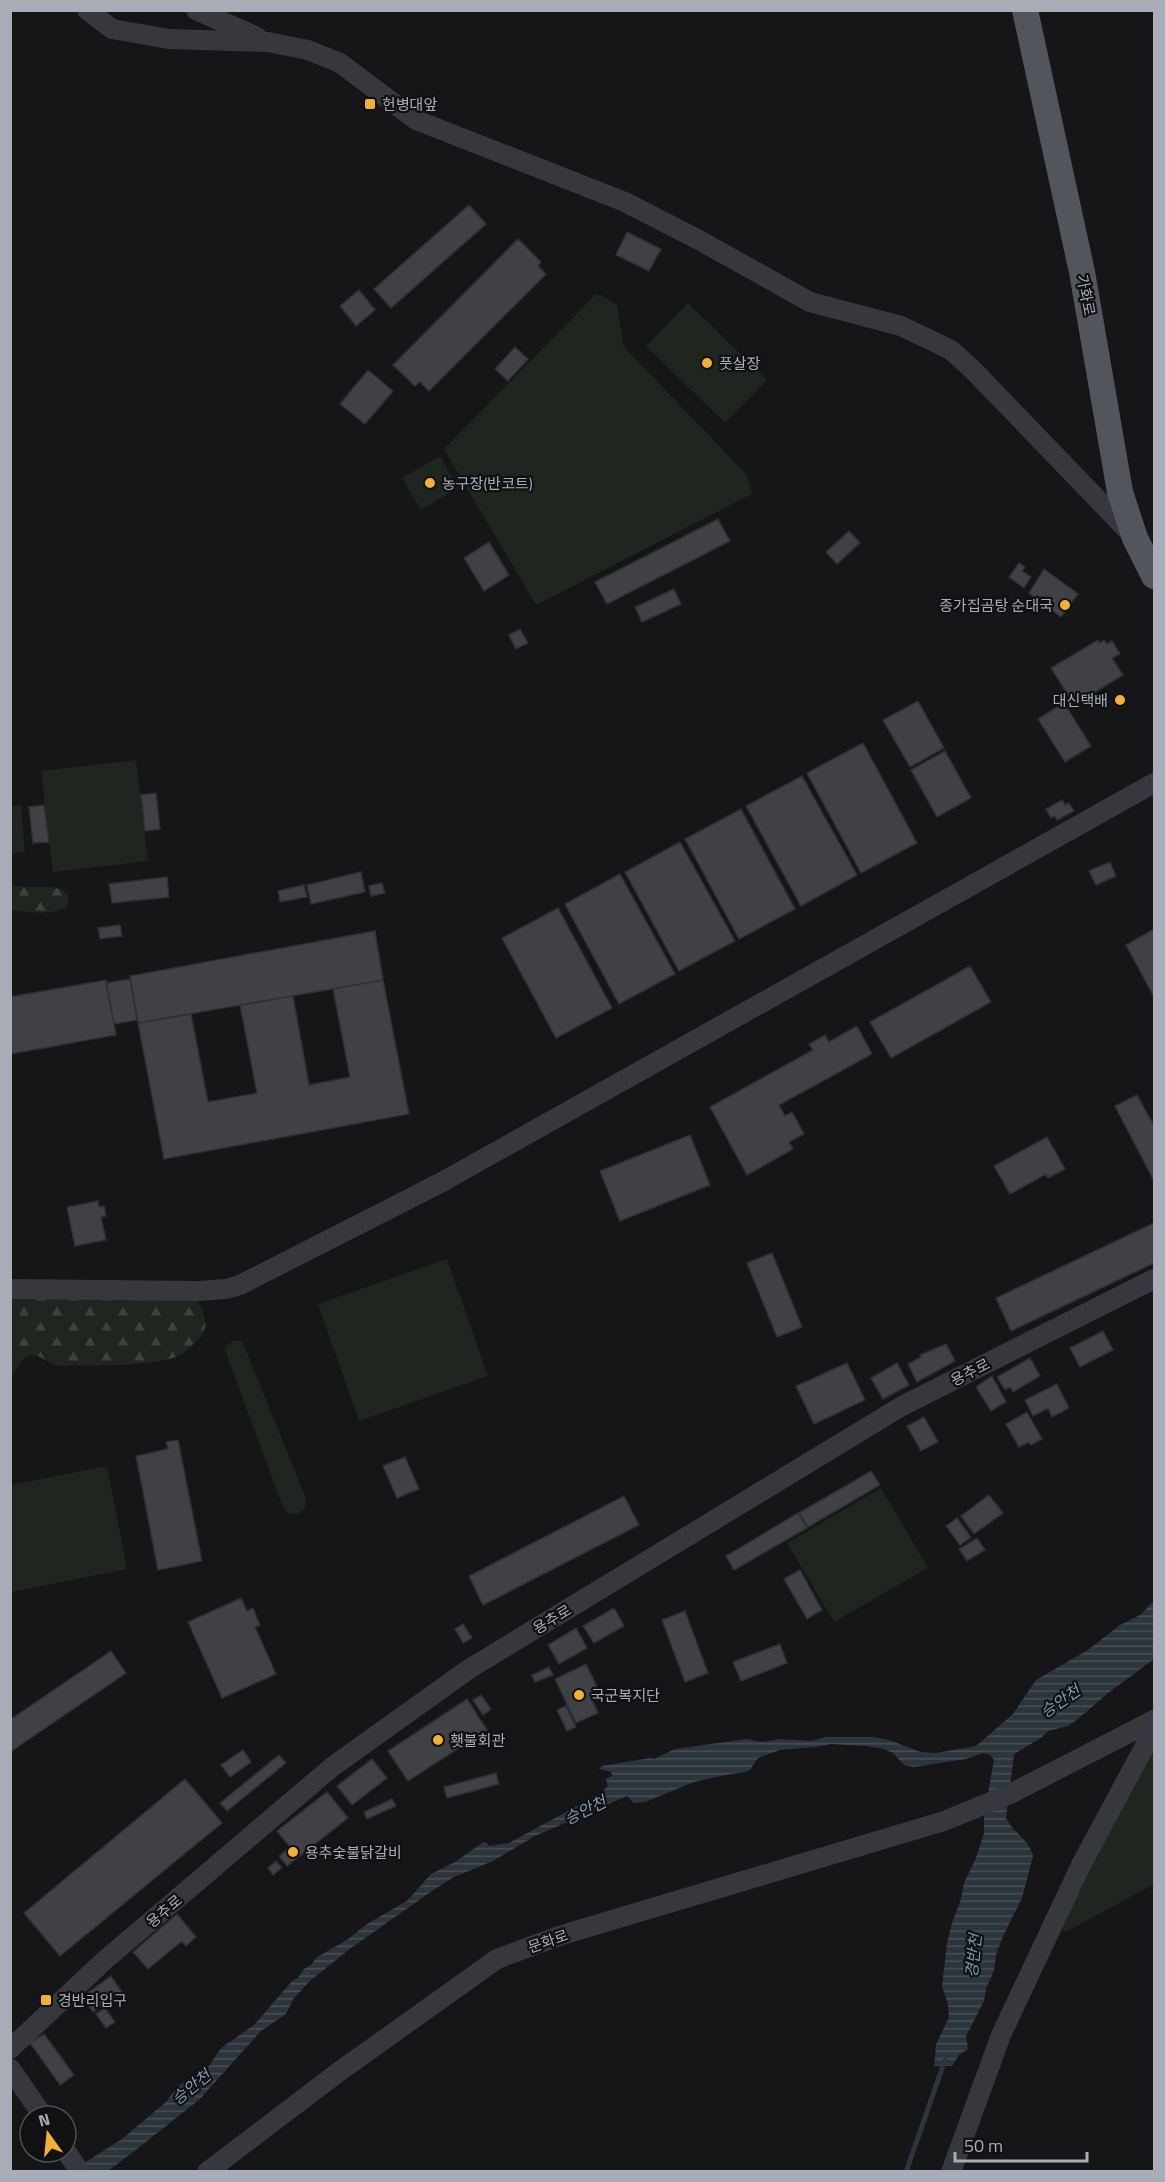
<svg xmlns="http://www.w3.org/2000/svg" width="1165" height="2182" font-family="'Titillium Web','Noto Sans KR',sans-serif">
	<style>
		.forest { fill: url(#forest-firs) }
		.green { fill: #1e261f }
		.water { fill: url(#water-rules) }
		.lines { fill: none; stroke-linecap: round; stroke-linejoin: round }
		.stream { stroke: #2c353c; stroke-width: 5 }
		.building { fill: #404145; stroke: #303034; stroke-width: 1.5 }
		.minor { stroke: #37383d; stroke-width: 20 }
		.major { stroke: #53555c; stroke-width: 26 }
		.poi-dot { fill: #f2b134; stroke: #111113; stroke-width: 2 }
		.labels { text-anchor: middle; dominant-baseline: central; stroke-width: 4.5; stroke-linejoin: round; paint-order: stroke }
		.poi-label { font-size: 15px; fill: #a8adb8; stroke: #111113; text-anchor: start }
		.street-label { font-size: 15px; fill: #a8adb8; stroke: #111113 }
		.water-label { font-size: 16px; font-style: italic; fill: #7f9bb3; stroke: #111113 }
	</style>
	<defs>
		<pattern id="forest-firs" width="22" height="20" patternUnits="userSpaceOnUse" patternTransform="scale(1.5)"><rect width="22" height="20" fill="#1e261f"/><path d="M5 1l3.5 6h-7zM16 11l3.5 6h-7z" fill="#3c433d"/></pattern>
		<pattern id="water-rules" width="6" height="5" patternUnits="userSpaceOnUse" patternTransform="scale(1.5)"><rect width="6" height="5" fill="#2c353c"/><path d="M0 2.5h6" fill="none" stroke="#485056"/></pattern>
	</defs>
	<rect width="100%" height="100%" fill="#161618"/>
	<path class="forest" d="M11 883C28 894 54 878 69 896L67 907C49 916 30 912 11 910Z
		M11 1294 194 1298C202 1306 208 1321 204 1332 202 1337 199 1338 195 1342 192 1345 189 1350 185 1352 163 1369 88 1364 58 1366 48 1365 38 1350 27 1357 20 1361 17 1370 11 1375Z"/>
	<path class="green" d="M595 295H601L617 305 624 347 747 475 752 494 536 605 444 449Z
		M688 303 767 380 725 423 646 346Z
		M440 456 458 488 421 510 402 478Z
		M136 760 148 861 53 872 41 771Z
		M21 805 25 852 11 853V806Z
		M447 1259 488 1376 359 1421 318 1304Z
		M233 1341H241L243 1343 305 1496C308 1510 301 1516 288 1513L282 1505 225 1350 226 1346Z
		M107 1466 127 1569 11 1592V1485Z
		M881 1488 928 1568 834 1622 787 1543Z
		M1154 1747V1884L1066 1932 1061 1928 1143 1760Z"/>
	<path class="water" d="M1154 1601V1659L1108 1693 1078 1719 1068 1726 1048 1731 1041 1738 1014 1754 1006 1818C1012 1832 1030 1840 1033 1856L1022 1898 1003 1936 996 1955 994 1971 986 1988 984 2001 966 2036 968 2049 959 2055 952 2066H934L936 2045 949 2017 948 2004 942 1986 947 1943 952 1923 961 1899 964 1883 976 1858 984 1833V1816L994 1760 989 1754 983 1753 966 1759 914 1767 904 1765 893 1753 884 1749 866 1746 831 1744 815 1747 780 1750 758 1758 750 1770 745 1772 720 1776 694 1782 645 1802 634 1803 627 1796 535 1836 493 1861 454 1877 432 1891 351 1948 311 1980 294 1998 286 2014 261 2031 200 2099 137 2149 108 2171 70 2172 122 2139 166 2102 178 2086 207 2069 221 2048 254 2025 292 1981 298 1978 304 1969 312 1964 317 1957 347 1940 367 1924 407 1901 431 1874 455 1862 482 1843 486 1842 489 1846 509 1843 601 1793 608 1786 606 1779 612 1776 611 1772 599 1769 602 1766 650 1758 654 1759 675 1749 747 1739 762 1742 781 1739 811 1741 826 1737H873L889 1740 921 1752 936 1753 976 1746 1013 1714 1036 1680 1088 1650 1120 1625 1140 1615Z"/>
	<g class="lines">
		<path class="stream" d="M906 2172 945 2060"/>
	</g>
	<path class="building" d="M469 205 486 224 391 308 374 289Z
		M627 232 661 249 649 271 616 255Z
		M518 239 541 262 538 266 546 274 429 391 420 382 415 386 393 365Z
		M359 290 375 310 356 326 340 306Z
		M515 347 528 359 508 381 495 369Z
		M368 370 393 391 365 424 340 404Z
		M718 519 730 541 607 604 595 582Z
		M849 531 860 543 837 564 826 552Z
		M489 542 509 575 484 591 464 558Z
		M1019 563 1025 567 1022 571 1031 577 1024 588 1009 577Z
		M1044 569 1078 594 1061 617 1029 593Z
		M674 589 681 604 642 622 635 607Z
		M520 629 528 643 516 649 509 635Z
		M1098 640 1100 643 1104 640 1107 644 1112 641 1120 654 1112 658 1123 675 1074 705 1051 668Z
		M918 701 944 748 910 767 883 720Z
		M1064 703 1091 746 1065 762 1038 719Z
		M863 743 917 843 861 873 807 773Z
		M945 751 971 798 937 817 911 770Z
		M802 776 857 875 801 906 746 806Z
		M156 793 160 829 145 831 141 795Z
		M1062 800 1065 805 1069 803 1074 811 1057 820 1054 816 1051 818 1046 809Z
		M44 805 49 842 33 843 29 807Z
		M741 809 795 909 739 939 685 839Z
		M680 842 735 941 679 971 625 872Z
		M1110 862 1116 876 1096 885 1089 871Z
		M361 872 365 892 311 904 307 885Z
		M620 874 675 974 619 1004 565 904Z
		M167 877 169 897 112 903 109 884Z
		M382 883 385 893 371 896 369 886Z
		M304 885 307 897 280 902 278 891Z
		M558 908 612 1008 556 1038 502 938Z
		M120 925 122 936 100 939 98 928Z
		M1154 929V997L1126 945Z
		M375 931 383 980 138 1023 130 976Z
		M970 966 991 1002 891 1058 870 1022Z
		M130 979 137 1020 114 1024 106 983Z
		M106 980 116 1035 10 1054V997Z
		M383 980 409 1114 164 1159 138 1023 191 1014 208 1102 257 1093 240 1005 293 996 309 1085 350 1077 333 989Z
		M857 1026 872 1054 779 1105 785 1116 792 1112 804 1134 789 1142 793 1149 747 1175 710 1107 813 1050 809 1044 825 1035 829 1042Z
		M1137 1095 1154 1126V1181L1115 1106Z
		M690 1135 710 1185 620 1221 600 1171Z
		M1047 1137 1065 1169 1048 1178 1046 1174 1010 1194 994 1166Z
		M98 1201 99 1207 104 1206 106 1216 101 1217 106 1240 75 1246 67 1207Z
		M1154 1223V1263L1011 1331 996 1298Z
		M772 1253 802 1327 777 1337 747 1263Z
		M1103 1331 1113 1350 1080 1367 1070 1348Z
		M946 1344 955 1361 917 1382 908 1364 921 1357 920 1355Z
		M1030 1358 1040 1376 1013 1392 1010 1387 1005 1390 997 1377Z
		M847 1363 865 1400 814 1424 796 1386Z
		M897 1363 909 1385 883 1399 871 1378Z
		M992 1376 1006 1402 991 1411 976 1387Z
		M1057 1384 1069 1408 1052 1417 1048 1408 1033 1416 1025 1400Z
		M1027 1412 1042 1439 1031 1445 1029 1442 1019 1447 1006 1424Z
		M924 1417 938 1442 921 1451 907 1426Z
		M178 1440 202 1561 158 1570 136 1456 168 1449 166 1442Z
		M405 1457 419 1489 397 1498 383 1466Z
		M871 1471 880 1485 808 1527 799 1513Z
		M989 1495 1003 1513 974 1534 961 1516Z
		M624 1496 639 1525 483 1605 469 1576Z
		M798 1513 807 1528 734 1570 726 1556Z
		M957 1518 971 1537 960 1545 946 1526Z
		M977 1538 985 1550 967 1561 959 1549Z
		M800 1570 822 1610 807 1619 784 1579Z
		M241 1598 247 1611 253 1608 260 1625 255 1627 276 1674 222 1698 188 1622Z
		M614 1608 624 1626 594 1643 583 1626Z
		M685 1611 708 1673 685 1682 662 1620Z
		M463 1624 472 1638 463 1643 455 1629Z
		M576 1628 587 1648 559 1664 548 1645Z
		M780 1644 787 1663 741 1681 733 1662Z
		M111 1651 126 1673 10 1752V1720Z
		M586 1664 600 1693 591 1698 598 1713 576 1723 555 1679Z
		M549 1667 553 1675 535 1682 532 1675Z
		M481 1695 491 1709 483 1715 473 1700Z
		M467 1699 487 1730 408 1781 388 1751Z
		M566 1706 576 1727 567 1731 557 1710Z
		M243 1750 251 1762 230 1777 221 1765Z
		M279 1755 286 1763 227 1811 220 1803Z
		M372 1759 387 1778 352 1805 337 1786Z
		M496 1773 499 1784 447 1798 444 1787Z
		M185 1779 222 1823 60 1956 24 1913Z
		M327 1792 348 1818 287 1866 279 1856 290 1847 277 1831Z
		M392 1799 396 1806 367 1819 364 1812Z
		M276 1861 282 1868 273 1875 268 1868Z
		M177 1914 196 1937 186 1946 182 1941 148 1969 133 1952Z
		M111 1976 122 1992 93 2012 82 1997Z
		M105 2008 115 2022 106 2028 96 2014Z
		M44 2034 74 2075 60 2085 30 2043Z"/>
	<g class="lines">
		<path class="minor" d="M87 10 112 29 169 39 268 42 308 50 340 63 416 120 625 202 699 240 810 302 901 326 951 350 972 369 1133 536
			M196 10 257 37
			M10 1289 199 1291 226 1289 240 1285 442 1182 1154 783
			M10 2049 105 1960 332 1767 469 1669 902 1406 1154 1279
			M10 2068 43 2116
			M66 2151 80 2172
			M207 2172 340 2071 497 1959 562 1935 944 1821 1010 1794 1154 1720
			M951 2172 1001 2035 1081 1865 1154 1729"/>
		<path class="major" d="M1025 10 1082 272 1120 492 1135 538 1154 576"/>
	</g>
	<g class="poi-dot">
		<rect x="364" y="98" width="12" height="12" rx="3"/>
		<circle cx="707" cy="363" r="6"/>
		<circle cx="430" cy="483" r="6"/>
		<circle cx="1065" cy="605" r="6"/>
		<circle cx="1120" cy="700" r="6"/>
		<circle cx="579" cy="1695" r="6"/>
		<circle cx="438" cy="1740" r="6"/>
		<circle cx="293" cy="1852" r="6"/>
		<rect x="40" y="1994" width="12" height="12" rx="3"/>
	</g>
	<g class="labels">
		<g class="poi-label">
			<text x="382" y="104">헌병대앞</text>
			<text x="719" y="363">풋살장</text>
			<text x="442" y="483">농구장(반코트)</text>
			<text x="1053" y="605" text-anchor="end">종가집곰탕 순대국</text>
			<text x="1108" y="700" text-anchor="end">대신택배</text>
			<text x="591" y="1695">국군복지단</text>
			<text x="450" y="1740">횃불회관</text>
			<text x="305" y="1852">용추숯불닭갈비</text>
			<text x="58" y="2000">경반리입구</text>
		</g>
		<g class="street-label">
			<text transform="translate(1086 295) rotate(79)">가화로</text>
			<text transform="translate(970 1372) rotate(-27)">용추로</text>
			<text transform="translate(552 1619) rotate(-31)">용추로</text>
			<text transform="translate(164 1911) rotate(-40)">용추로</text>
			<text transform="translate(548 1941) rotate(-19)">문화로</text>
		</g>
		<g class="water-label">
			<text transform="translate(1060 1701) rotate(-35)">승안천</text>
			<text transform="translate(585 1810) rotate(-26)">승안천</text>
			<text transform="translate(973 1956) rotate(-84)">경반천</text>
			<text transform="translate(191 2087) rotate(-39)">승안천</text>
		</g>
	</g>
	<rect width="1165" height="2182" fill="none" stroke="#a8adb8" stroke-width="24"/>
	<g transform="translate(48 2134) rotate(345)"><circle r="28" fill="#111113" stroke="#4d4f55" stroke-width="1.5"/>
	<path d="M0-4.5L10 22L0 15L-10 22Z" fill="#f2b134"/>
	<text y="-9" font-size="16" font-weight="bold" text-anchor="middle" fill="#a8adb8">N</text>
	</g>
	<path d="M955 2152v9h132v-9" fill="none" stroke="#a8adb8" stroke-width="3"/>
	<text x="964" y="2152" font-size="18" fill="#a8adb8" stroke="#111113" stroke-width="4.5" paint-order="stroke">50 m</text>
</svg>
